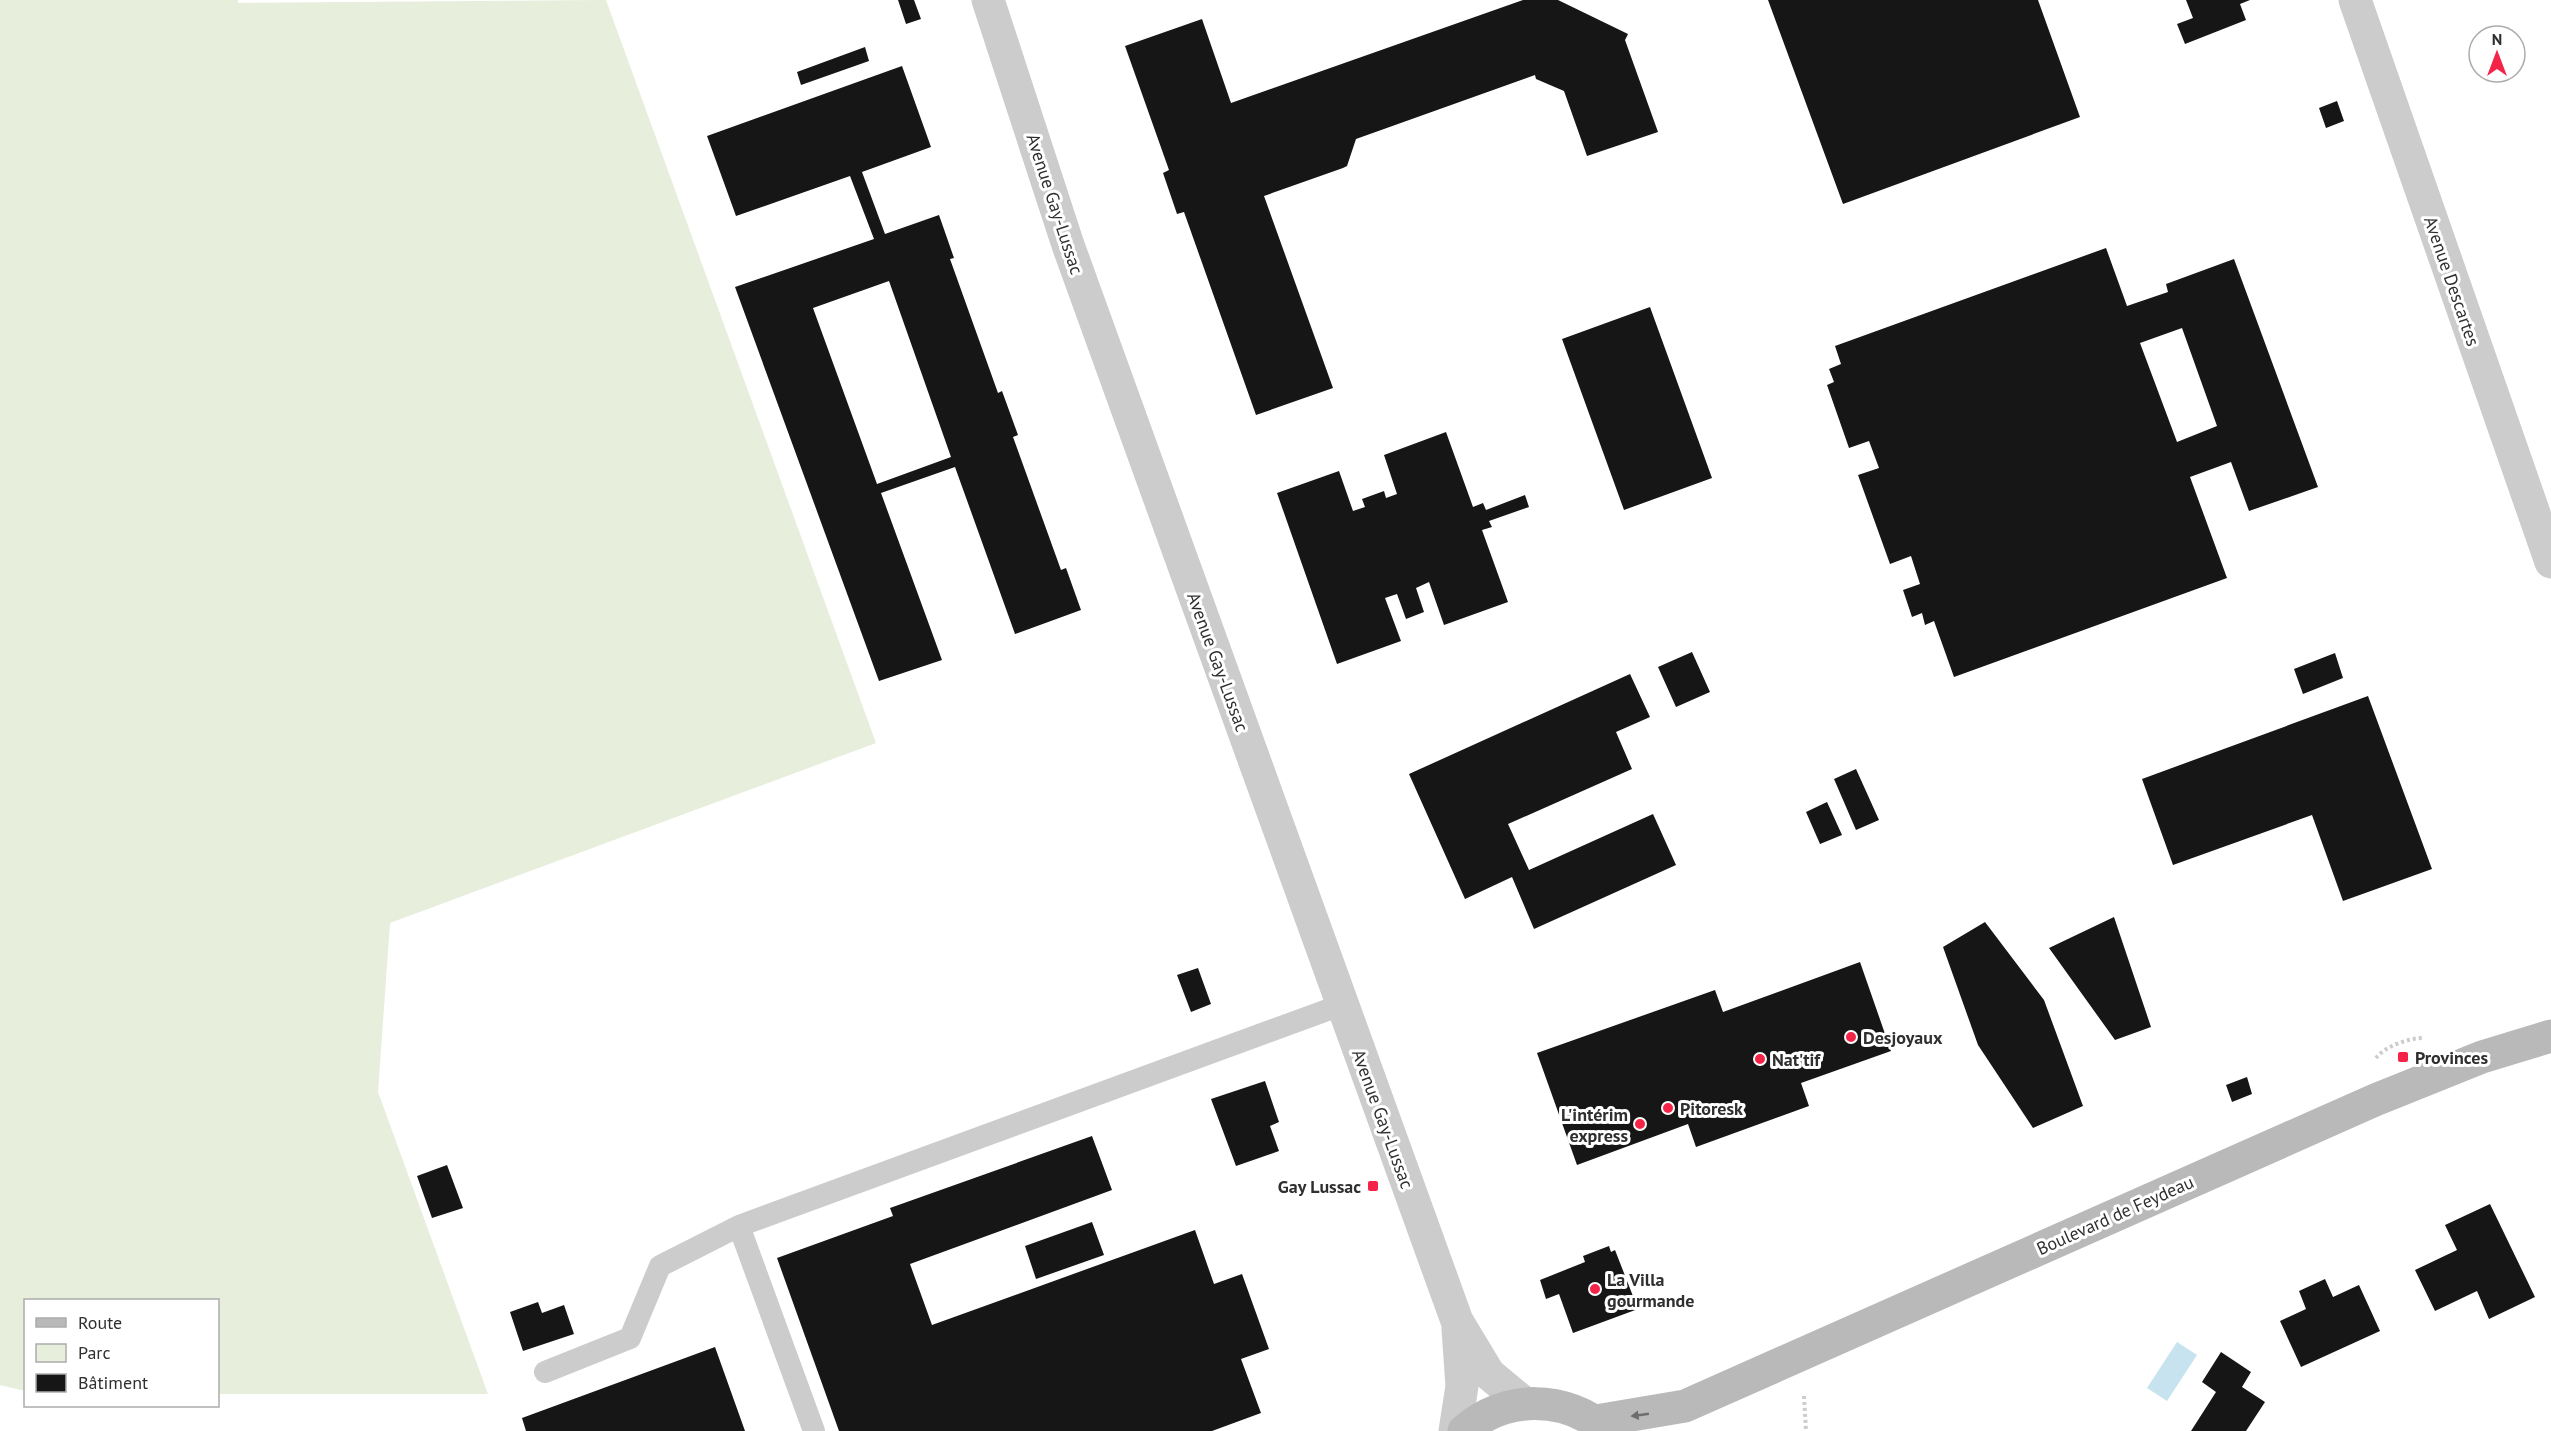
<svg xmlns="http://www.w3.org/2000/svg" width="2551" height="1431" font-family="'PT Sans',sans-serif">
	<style>
		.green { fill: #e7eedc }
		.water { fill: #c7e3ef }
		.building { fill: #161616; fill-rule: evenodd }
		.lines { fill: none; stroke-linecap: round; stroke-linejoin: round }
		.path { stroke: #ccc; stroke-width: 4; stroke-dasharray: 3 3; stroke-linecap: butt }
		.service { stroke: #ccc; stroke-width: 22 }
		.minor { stroke: #ccc; stroke-width: 33 }
		.secondary { stroke: #b9b9b9; stroke-width: 33 }
		.oneway { fill: #6d6d6d }
		.poi-dot { fill: #f32447; stroke: #fff; stroke-width: 2 }
		.labels { text-anchor: middle; dominant-baseline: central; stroke-width: 6; stroke-linejoin: round; paint-order: stroke }
		.street-label { font-size: 18px; fill: #2f2f2f; stroke: #fff }
		.poi-label { font-size: 18px; font-weight: bold; fill: #2f2f2f; stroke: #fff; text-anchor: start }
	</style>
	<rect width="100%" height="100%" fill="#fff"/>
	<path class="green" d="M0 0H238V3L606 0 876 743 390 923 378 1092 488 1394H218V1300H26L25 1391 0 1385Z"/>
	<path class="water" d="M2177 1342 2197 1355 2167 1401 2147 1388Z"/>
	<path class="building" d="M898 0H914L921 19 906 24Z
		M1523 0H1558L1628 34 1625 40 1658 132 1587 156 1564 91 1536 79 1535 75 1356 139 1347 166 1343 168 1264 196 1333 388 1256 415 1184 212 1177 214 1163 173 1169 170 1125 46 1202 19 1231 103Z
		M1768 0H2038L2080 117 1843 204Z
		M2186 0H2250L2240 4 2246 20 2185 44 2177 24 2193 18Z
		M865 47 869 61 801 85 797 72Z
		M902 66 931 147 862 172 885 234 939 215 954 258 950 259 998 393 1002 391 1018 435 1013 437 1061 570 1066 568 1081 610 1015 634 955 467 881 493 942 660 879 681 735 287 874 239 850 176 736 216 707 136ZM889 281 951 457 877 484 813 308Z
		M2337 101 2344 121 2326 128 2319 108Z
		M2106 248 2127 306 2168 292 2166 284 2234 259 2318 487 2249 511 2231 462 2190 477 2227 578 1954 677 1934 621 1925 625 1922 613 1912 617 1903 590 1920 584 1911 556 1890 564 1858 475 1879 468 1869 441 1849 448 1827 385 1834 382 1829 369 1841 364 1835 346ZM2182 328 2217 426 2177 442 2140 343Z
		M1650 307 1712 478 1624 510 1562 339Z
		M1446 432 1473 507 1483 503 1486 510 1525 495 1529 507 1489 521 1492 527 1482 530 1508 602 1444 625 1429 582 1416 588 1424 612 1406 619 1397 594 1385 598 1401 641 1337 664 1277 493 1339 471 1353 511 1365 507 1362 499 1384 491 1386 498 1397 494 1384 455Z
		M1692 652 1710 692 1676 707 1658 667Z
		M2335 653 2343 678 2303 694 2294 669Z
		M1630 674 1650 717 1616 732 1632 769 1508 824 1529 870 1653 814 1676 865 1534 929 1512 877 1465 899 1409 774Z
		M2368 696 2432 869 2343 901 2312 815 2173 865 2142 779Z
		M1856 769 1879 820 1856 830 1834 779Z
		M1827 802 1842 835 1820 844 1806 812Z
		M2114 917 2151 1027 2115 1040 2049 948Z
		M1985 922 2044 1000 2083 1106 2033 1128 1978 1045 1943 947Z
		M1860 962 1891 1051 1801 1083 1809 1106 1696 1147 1688 1124 1577 1165 1537 1053 1715 990 1723 1012Z
		M1198 968 1211 1004 1191 1012 1177 975Z
		M2247 1077 2252 1094 2232 1102 2226 1085Z
		M1265 1081 1279 1122 1270 1126 1279 1151 1236 1166 1211 1099Z
		M1092 1136 1112 1190 910 1264 932 1325 1195 1230 1214 1284 1242 1274 1269 1349 1241 1359 1261 1413 1212 1431H839L777 1258 893 1216 890 1208Z
		M447 1165 463 1208 432 1218 417 1176Z
		M2490 1204 2535 1297 2489 1319 2477 1291 2435 1311 2415 1270 2457 1250 2445 1225Z
		M1092 1222 1104 1255 1036 1279 1025 1246Z
		M1609 1246 1611 1252 1615 1250 1638 1309 1573 1333 1559 1294 1546 1299 1540 1280 1585 1262 1583 1256Z
		M2325 1279 2333 1297 2359 1285 2380 1331 2301 1367 2280 1321 2306 1309 2299 1291Z
		M538 1302 542 1313 564 1305 574 1334 523 1351 510 1312Z
		M715 1347 745 1431H526L522 1418Z
		M2221 1352 2251 1372 2242 1387 2265 1402 2246 1431H2191L2216 1392 2202 1382Z"/>
	<g class="lines">
		<path class="path" d="M2376 1058C2384 1047 2408 1038 2423 1038
			M1804 1396 1806 1431"/>
		<path class="service" d="M545 1372 630 1338 660 1266 739 1226
			M814 1431 739 1226 1341 1005"/>
		<path class="minor" d="M988 0 1068 245 1457 1321 1489 1374 1524 1403
			M2355 0 2551 562
			M1455 1431 1462 1386 1458 1329"/>
		<path class="secondary" d="M1596 1421 1685 1406 2375 1100 2482 1057 2551 1036
			M1464 1431C1505 1394 1566 1395 1607 1431"/>
	</g>
	<defs><path id="oneway-solid" d="M-6-.8H1V-3.2L6.5 0L1 3.2V.8H-6Z" transform="scale(1.5)"/></defs>
	<use class="oneway" href="#oneway-solid" transform="translate(1640 1415) rotate(172)"/>
	<g class="poi-dot">
		<circle cx="1851" cy="1037" r="6"/>
		<rect x="2397" y="1051" width="12" height="12" rx="3"/>
		<circle cx="1760" cy="1059" r="6"/>
		<circle cx="1668" cy="1108" r="6"/>
		<circle cx="1640" cy="1124" r="6"/>
		<rect x="1367" y="1180" width="12" height="12" rx="3"/>
		<circle cx="1595" cy="1289" r="6"/>
	</g>
	<g class="labels">
		<g class="street-label">
			<text transform="translate(1055 204) rotate(72)">Avenue Gay-Lussac</text>
			<text transform="translate(2452 281) rotate(71)">Avenue Descartes</text>
			<text transform="translate(1218 662) rotate(70)">Avenue Gay-Lussac</text>
			<text transform="translate(1383 1119) rotate(70)">Avenue Gay-Lussac</text>
			<text transform="translate(2115 1215) rotate(-24)">Boulevard de Feydeau</text>
		</g>
		<g class="poi-label">
			<text x="1863" y="1037">Desjoyaux</text>
			<text x="2415" y="1057">Provinces</text>
			<text x="1772" y="1059">Nat'tif</text>
			<text x="1680" y="1108">Pitoresk</text>
			<text x="1628" y="1114" text-anchor="end">L'intérim<tspan x="1628" dy="21">express</tspan></text>
			<text x="1361" y="1186" text-anchor="end">Gay Lussac</text>
			<text x="1607" y="1279">La Villa<tspan x="1607" dy="21">gourmande</tspan></text>
		</g>
	</g>
	<rect x="24" y="1299" width="195" height="108" fill="#ffffff" stroke="#acacac" stroke-width="1.5"/>
	<rect x="36" y="1318" width="30" height="9" fill="#b9b9b9" stroke="#acacac" stroke-width="1.5"/>
	<text x="78" y="1329" font-size="18" fill="#2f2f2f">Route</text>
	<rect x="36" y="1344" width="30" height="18" fill="#e7eedc" stroke="#acacac" stroke-width="1.5"/>
	<text x="78" y="1359" font-size="18" fill="#2f2f2f">Parc</text>
	<rect x="36" y="1374" width="30" height="18" fill="#161616" stroke="#acacac" stroke-width="1.5"/>
	<text x="78" y="1389" font-size="18" fill="#2f2f2f">Bâtiment</text>
	<g transform="translate(2497 54)"><circle r="28" fill="#ffffff" stroke="#acacac" stroke-width="1.5"/>
	<path d="M0-4.5L10 22L0 15L-10 22Z" fill="#f32447"/>
	<text y="-9" font-size="16" font-weight="bold" text-anchor="middle" fill="#2f2f2f">N</text>
	</g>
</svg>
